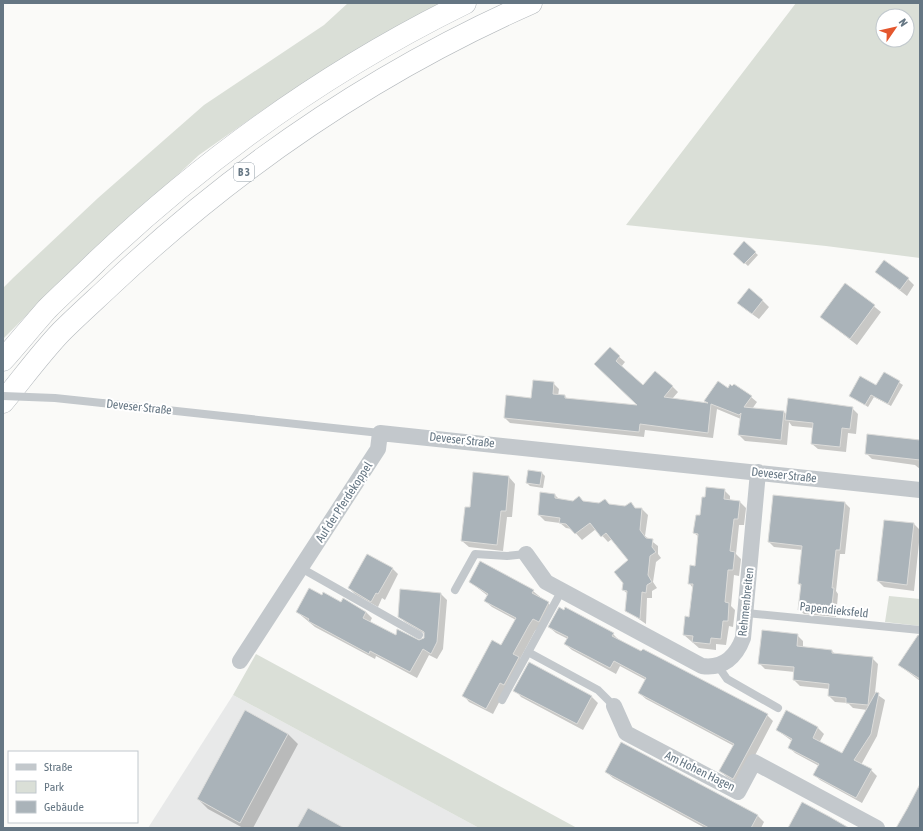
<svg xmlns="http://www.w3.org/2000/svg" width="923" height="831" font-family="'Asap Condensed',sans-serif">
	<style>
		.built { fill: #e8e9e9 }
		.green { fill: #dadfd7; fill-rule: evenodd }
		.shadow { fill: #0003 }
		.building { fill: #aab3b9; stroke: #dcdcda }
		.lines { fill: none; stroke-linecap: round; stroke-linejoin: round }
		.trunk-casing { stroke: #b4b9bd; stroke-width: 23 }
		.service { stroke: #c3c8cc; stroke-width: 8 }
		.minor { stroke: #c3c8cc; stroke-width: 16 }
		.trunk { stroke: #fff; stroke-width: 22 }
		.service-bridge { stroke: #c3c8cc; stroke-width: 8 }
		.labels { text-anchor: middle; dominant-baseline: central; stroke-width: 4; stroke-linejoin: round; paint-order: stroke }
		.shield { fill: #fff; stroke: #939fa8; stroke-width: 1 }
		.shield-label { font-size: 11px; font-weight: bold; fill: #657683 }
		.street-label { font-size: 12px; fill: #657683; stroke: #fff }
	</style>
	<rect width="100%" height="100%" fill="#fafaf8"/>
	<path class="built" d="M233 695 409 790 479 828H148Z"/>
	<path class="green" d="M348 3H440L368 43 273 103 199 155 128 221 86 256 3 339V288L13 278 98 198 204 105 324 25Z
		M796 3H920V258L826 246 626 225ZM883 16H907V40H883Z
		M889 596 920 599V626L885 622Z
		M256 654 577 828H479L233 695Z"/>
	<path class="shadow" d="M744 243 758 255 748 266 735 254Z
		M876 272 908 279 914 285 907 296Z
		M846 284 881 312 857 345 821 317Z
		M762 300 769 307 759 319 745 309Z
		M610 349 625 362 621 367 644 386H672L678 392 672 399 708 404 705 401 728 390 751 397 757 402 752 409 784 412 787 415 852 408 858 414 856 434 848 433 846 452 818 449 812 444 814 428 792 426 789 422 787 445 745 441 739 435 741 419 717 409 713 438 645 430 644 437 510 423 505 418 553 383 559 389 558 396H565L568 400 640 406 596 364Z
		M884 373 903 385 891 406 874 397 868 407 851 396 877 387Z
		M920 441V469L915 465 872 459 866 453Z
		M542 473 545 476 543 488 530 486 527 483Z
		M509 477 515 484 512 517H507L503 551 469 547 462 541 470 508Z
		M724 490 730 496V501L740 502 746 508 744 525H739L736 554 741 559 739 576 734 575 731 606 735 610 733 627 729 626 726 645 716 644V650L699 648 684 635 690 618 693 588 689 583 696 567 699 537 694 533 701 516Z
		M555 495 560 500 625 507 631 503 636 509H642L648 515 645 536 658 546V554L661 558 656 562 653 582 657 588 652 591V598H647L646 624 626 610 628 594 623 590 629 560 612 539 608 542 596 529 582 540 572 529 566 528 560 523 545 521 539 515Z
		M845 503 850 508 845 554H840L836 591 838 594 836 617 804 614 799 609 801 586 799 584 803 550 774 547 769 542Z
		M914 524 920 530V533L914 591 884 587 878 581Z
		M392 568 398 574 385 600 382 598 378 607 355 594 349 588Z
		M470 582 533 591 555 609 535 631 520 659 525 664 506 689 493 714 469 702 463 695 502 647 516 620 492 607 485 601 488 596Z
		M401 590 441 594 447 600 443 649 437 659 429 655 417 678 376 656 375 659 315 627 297 612 322 596 342 603 344 600 366 612 372 618 370 622 397 637 419 642 425 639V634L405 622 399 616Z
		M549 627 613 634 619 640 767 715 773 721 740 784 727 777 720 771 734 746 646 699 639 693 646 680 620 666 616 674 572 650 565 644 568 639 556 633Z
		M797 635 803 641V648L832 651 835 654 872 658 878 664 875 693 885 700 877 736 861 765 871 770 877 776 862 803 820 780 814 774 819 766 795 753 789 747 792 741 777 730 787 711 818 728 824 734 819 743 842 755 867 710 853 708 848 703 835 702 829 696 830 689 800 686 794 680 795 672 765 669 759 663Z
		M920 644V681L899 665Z
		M515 690 591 696 598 703 583 730 521 697Z
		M245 711 288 734 298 744 253 828H243L208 809 198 799Z
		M622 743 758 816 764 822 761 828H705L613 778 606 772Z"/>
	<path class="building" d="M744 241 756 252 744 264 733 254Z
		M884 260 909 278 900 290 875 272Z
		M845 283 875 305 850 339 820 317Z
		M749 288 763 300 752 314 737 303Z
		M610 347 620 356 616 361 643 385 655 371 673 386 664 397 708 403 704 401 718 381 728 388 730 384 732 386 734 384 752 396 744 407 784 411 781 440 738 435 741 413 739 415 711 404 708 433 640 424 639 432 504 418 506 395 531 398 533 380 554 382 553 394 565 395V398L637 405 594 364Z
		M884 372 900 381 888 404 871 395 865 405 849 396 860 376 876 385Z
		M788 398 853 407 850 429 842 428 840 447 811 444 813 423 785 420Z
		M867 434 920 440V460L865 454Z
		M528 470 542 472 540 485 526 483Z
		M473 472 509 476 506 511H501L497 545 461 541 465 507H470Z
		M706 487 725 489 724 499 740 501 738 519H734L730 551 735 552 733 570H728L725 602 729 603 728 621H723L721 639 711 638 710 644 692 642 693 636 683 635 685 616 689 617 693 584H688L690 565 695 566 698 534 693 533 696 515H700L702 497H705Z
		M540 492 555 494V498L573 501 579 496 583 501 599 503 605 499 609 504 625 506 631 502 635 508H642L640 530 646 538 653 539 652 547 656 552 650 556 648 575 652 582 647 585 646 593 642 592 640 619 625 611 627 591 622 590 623 583 614 572 628 560 606 533 601 537 590 523 575 534 566 524 559 523 560 518 538 515Z
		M773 495 845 502 840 550H836L832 588H834L831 613 798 610 801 584H798L802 546 768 542Z
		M884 520 914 523 907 585 877 581Z
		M367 554 393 568 378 594 376 593 371 602 348 588Z
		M480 561 534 590 532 593 549 602 539 622 533 619 529 625 513 654 519 657 504 685 500 683 486 709 462 696 492 640 501 645 516 618 484 601 488 594 469 582Z
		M309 588 322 595 323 592 341 602 343 598 366 612 363 618 396 635 397 629 419 640 424 638V632L398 617 400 589 441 593 437 642 431 654 423 649 410 672 370 651 369 654 308 621 309 619 296 612Z
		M559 607 564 610 565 607 614 633 612 636 641 651 643 649 768 714 733 779 719 771 734 744 638 693 646 678 614 661 610 668 564 644 568 637 548 627Z
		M762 630 798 634 797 646 832 650V653L873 657 868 705 846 703V698L828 696 829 684 793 680 794 667 758 664Z
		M918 635H920V679L898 665Z
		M529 662 592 696 577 724 513 691Z
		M876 692 879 693 871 734 854 760 872 769 856 798 813 775 819 764 788 748 792 739 776 730 786 710 818 727 813 738 842 753Z
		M245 710 288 734 240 823 197 799Z
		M621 742 758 815 751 828H709L605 772Z
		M920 784V828H896L907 809Z
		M802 802 830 817 849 828H788Z
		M308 808 344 828H297Z"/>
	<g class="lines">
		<defs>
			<path id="trunk" d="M3 360C18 343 32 326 47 309 63 293 81 277 97 261 206 158 330 69 465 3
				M3 402C22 379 40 354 61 332 77 316 95 300 112 284 236 167 375 72 531 3"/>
		</defs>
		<use href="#trunk" class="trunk-casing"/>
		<path class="service" d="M102 403 380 433
			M301 568 419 635
			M455 590 475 554 507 556 526 554
			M746 613 920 630
			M528 652 598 690 614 706
			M718 666 727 679 778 708
			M502 700 562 590"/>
		<path class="minor" d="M526 554 546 582 702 666C723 669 736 657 743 638L758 472
			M240 661 378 449 380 433 920 490
			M614 706 626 733 738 792 754 762 877 828"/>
		<use href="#trunk" class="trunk"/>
		<path class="service-bridge" d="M3 396 55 398 102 403"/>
	</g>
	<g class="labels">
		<rect class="shield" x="234" y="163" width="20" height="18" rx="3"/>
		<g class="shield-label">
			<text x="244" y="172">B 3</text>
		</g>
		<g class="street-label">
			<text transform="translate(139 407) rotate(6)">Deveser Straße</text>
			<text transform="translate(462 440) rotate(6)">Deveser Straße</text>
			<text transform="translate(784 475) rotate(6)">Deveser Straße</text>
			<text transform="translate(344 502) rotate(-57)">Auf der Pferdekoppel</text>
			<text transform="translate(746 602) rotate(-84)">Rehmenbreiten</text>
			<text transform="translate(834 610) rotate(6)">Papendieksfeld</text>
			<text transform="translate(700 771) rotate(26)">Am Hohen Hagen</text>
		</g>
	</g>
	<rect width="923" height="831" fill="none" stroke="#657683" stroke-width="8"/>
	<rect x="8" y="751" width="130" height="72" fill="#ffffff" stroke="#c1c8cd"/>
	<rect x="16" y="764" width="20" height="6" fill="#c3c8cc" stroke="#c1c8cd"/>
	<text x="44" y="771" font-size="12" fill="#657683">Straße</text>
	<rect x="16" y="781" width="20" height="12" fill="#dadfd7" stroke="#c1c8cd"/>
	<text x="44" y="791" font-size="12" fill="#657683">Park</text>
	<rect x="16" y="801" width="20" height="12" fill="#aab3b9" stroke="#c1c8cd"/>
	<text x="44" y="811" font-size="12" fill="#657683">Gebäude</text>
	<g transform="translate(895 28) rotate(56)"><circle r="19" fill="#ffffff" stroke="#c1c8cd"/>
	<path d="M0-3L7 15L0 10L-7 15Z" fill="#e4572e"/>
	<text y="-6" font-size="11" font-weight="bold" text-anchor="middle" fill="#657683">N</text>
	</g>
</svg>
